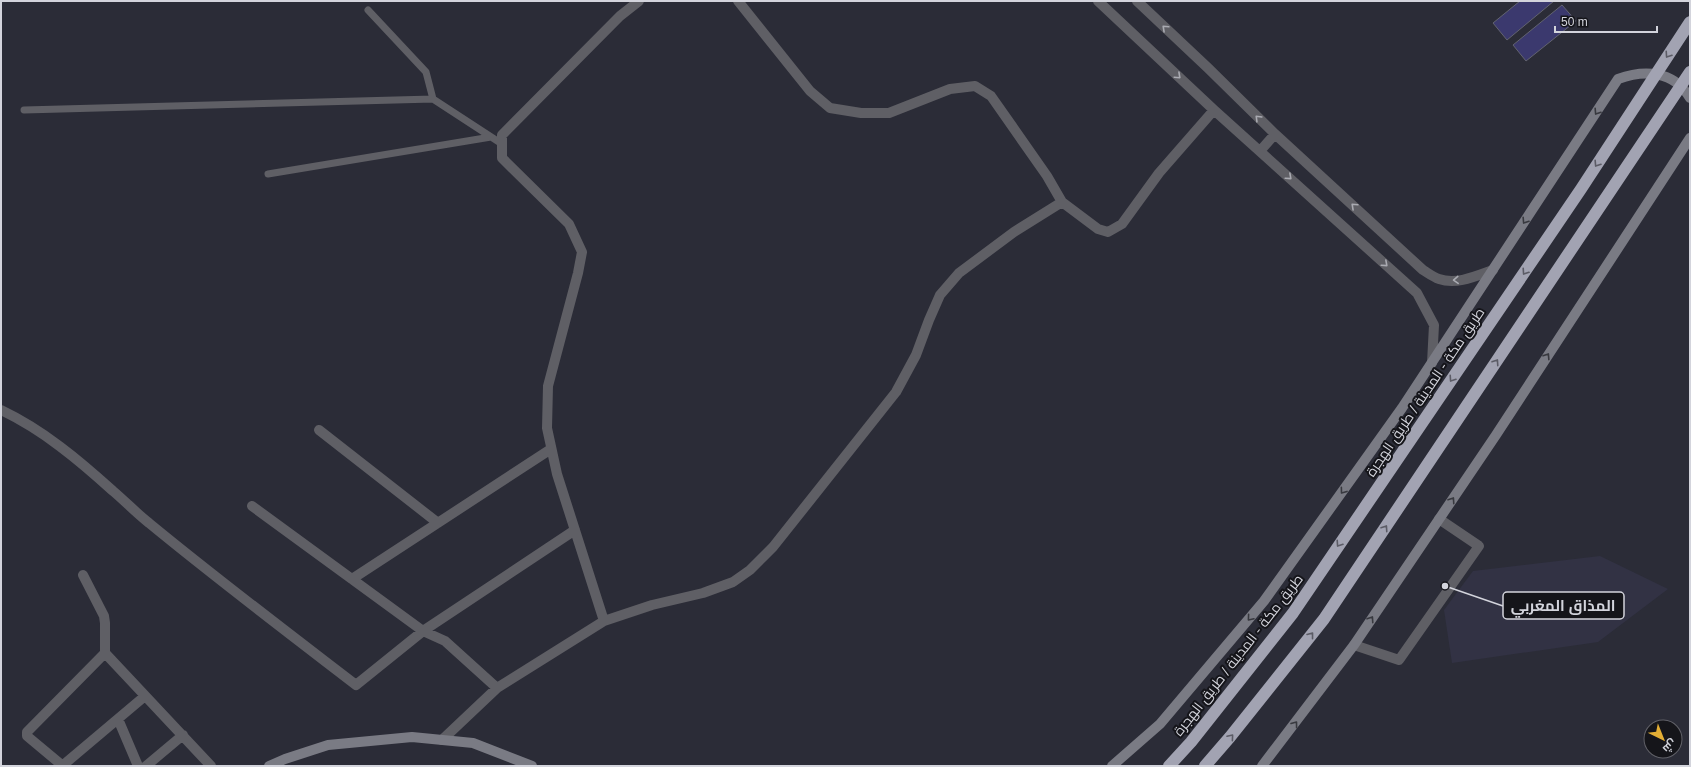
<svg xmlns="http://www.w3.org/2000/svg" width="1691" height="767" font-family="Helvetica,Cairo,sans-serif">
	<style>
		.built { fill: #323244 }
		.building { fill: #3b396e; stroke: #626370 }
		.lines { fill: none; stroke-linecap: round; stroke-linejoin: round }
		.lane { stroke: #5f5f65; stroke-width: 7 }
		.street { stroke: #5f5f65; stroke-width: 10 }
		.secondary { stroke: #7a7b84; stroke-width: 10 }
		.highway { stroke: #a2a3b2; stroke-width: 12 }
		.oneway { stroke: #aaabb2 }
		.oneway2 { stroke: #5c5c66 }
		.oneway3 { stroke: #38393f }
		.labels { text-anchor: middle; dominant-baseline: central; stroke-width: 4; stroke-linejoin: round; paint-order: stroke }
		.street-label { font-size: 14px; fill: #d3d4dc; stroke: #15151a }
		.leader { fill: none; stroke: #d3d4dc; stroke-width: 1.5 }
		.callout-dot { fill: #d3d4dc; stroke: #15151a; stroke-width: 1.5 }
		.callout { fill: #15151a; stroke: #d3d4dc; stroke-width: 1.5 }
		.callout-label { font-size: 15px; text-anchor: middle; font-weight: bold; fill: #d3d4dc }
	</style>
	<rect width="100%" height="100%" fill="#2b2c37"/>
	<path class="built" d="M1600 556 1668 589 1598 642 1452 663 1444 610 1473 571Z"/>
	<path class="building" d="M1520 1H1554L1507 40 1493 23Z
		M1562 5 1576 21 1526 61 1513 45Z"/>
	<g class="lines">
		<path class="lane" d="M368 10 426 72 433 99
			M24 110 433 99 502 144
			M268 174 491 137"/>
		<path class="street" d="M738 1 810 91 830 108 861 113H889L950 89 975 86 991 96 1047 176 1062 202 1098 229 1108 232 1122 224 1159 173 1214 110
			M1098 1 1214 110 1417 293 1434 325 1432 363
			M1137 1 1208 68 1275 134 1423 270C1428 273 1433 277 1439 279 1457 285 1476 276 1493 270
			M1260 151 1275 134
			M1 410C43 430 79 460 113 491 125 501 136 513 149 523 217 579 287 632 356 685L423 631 575 530
			M319 430 438 523
			M252 506 423 631 445 641 497 688
			M83 575 104 616 105 623V653L211 766
			M352 579 551 449
			M604 621 557 474 547 428 548 386 578 273 582 252 569 224 502 158V135L620 16 639 1
			M1354 645 1399 660 1479 546 1439 519
			M118 719 138 766
			M442 740 497 688 604 621 652 605 703 593 733 582 750 570 773 547 896 392 916 355 929 320 940 295 959 273 1014 232 1062 202
			M62 766 145 696
			M63 766 27 736V732L105 653
			M146 766 183 735"/>
		<path class="secondary" d="M269 766 285 759 328 745 412 737 473 743 532 766
			M1112 766 1160 724 1264 601 1402 408 1618 79C1645 69 1674 71 1690 98
			M1262 766 1354 645 1496 435 1690 138"/>
		<path class="highway" d="M1169 766 1191 742 1293 613 1581 189 1690 22
			M1205 766 1230 737 1324 619 1690 72"/>
	</g>
	<defs><path id="oneway-chevron" d="M-2-3.5L2.5 0L-2 3.5" fill="none" stroke-width="1.6" stroke-linecap="round" stroke-linejoin="round"/></defs>
	<g class="oneway">
		<use href="#oneway-chevron" transform="translate(1165 28) rotate(-137)"/>
		<use href="#oneway-chevron" transform="translate(1178 76) rotate(43)"/>
		<use href="#oneway-chevron" transform="translate(1258 118) rotate(-135)"/>
		<use href="#oneway-chevron" transform="translate(1289 177) rotate(42)"/>
		<use href="#oneway-chevron" transform="translate(1354 206) rotate(-137)"/>
		<use href="#oneway-chevron" transform="translate(1385 264) rotate(42)"/>
		<use href="#oneway-chevron" transform="translate(1456 280) rotate(177)"/>
	</g>
	<g class="oneway2">
		<use href="#oneway-chevron" transform="translate(1668 55) rotate(124)"/>
		<use href="#oneway-chevron" transform="translate(1597 164) rotate(123)"/>
		<use href="#oneway-chevron" transform="translate(1525 272) rotate(124)"/>
		<use href="#oneway-chevron" transform="translate(1496 362) rotate(-56)"/>
		<use href="#oneway-chevron" transform="translate(1452 379) rotate(124)"/>
		<use href="#oneway-chevron" transform="translate(1385 528) rotate(-56)"/>
		<use href="#oneway-chevron" transform="translate(1339 544) rotate(124)"/>
		<use href="#oneway-chevron" transform="translate(1311 635) rotate(-52)"/>
		<use href="#oneway-chevron" transform="translate(1231 737) rotate(-50)"/>
	</g>
	<g class="oneway3">
		<use href="#oneway-chevron" transform="translate(1597 112) rotate(123)"/>
		<use href="#oneway-chevron" transform="translate(1525 221) rotate(123)"/>
		<use href="#oneway-chevron" transform="translate(1547 356) rotate(-57)"/>
		<use href="#oneway-chevron" transform="translate(1343 491) rotate(126)"/>
		<use href="#oneway-chevron" transform="translate(1452 500) rotate(-56)"/>
		<use href="#oneway-chevron" transform="translate(1250 618) rotate(130)"/>
		<use href="#oneway-chevron" transform="translate(1371 619) rotate(-56)"/>
		<use href="#oneway-chevron" transform="translate(1295 724) rotate(-53)"/>
	</g>
	<g class="labels">
		<g class="street-label">
			<text transform="translate(1425 392) rotate(-56)">طريق مكة - المدينة / طريق الهجرة</text>
			<text transform="translate(1238 655) rotate(-52)">طريق مكة - المدينة / طريق الهجرة</text>
		</g>
	</g>
	<path class="leader" d="M1445 586L1503 606"/>
	<circle class="callout-dot" cx="1445" cy="586" r="4"/>
	<rect class="callout" x="1503" y="592" width="121" height="27" rx="4"/>
	<g class="callout-label">
		<text x="1563" y="611">المذاق المغربي</text>
	</g>
	<rect width="1691" height="767" fill="none" stroke="#d3d4dc" stroke-width="4"/>
	<g transform="translate(1663 739) rotate(137)"><circle r="19" fill="#15151a" stroke="#616168"/>
	<path d="M0-3L7 15L0 10L-7 15Z" fill="#e3ae35"/>
	<text y="-6" font-size="11" font-weight="bold" text-anchor="middle" fill="#d3d4dc">ش</text>
	</g>
	<path d="M1555 26v6h102v-6" fill="none" stroke="#d3d4dc" stroke-width="2"/>
	<text x="1561" y="26" font-size="12" fill="#d3d4dc" stroke="#15151a" stroke-width="3" paint-order="stroke">50 m</text>
</svg>
